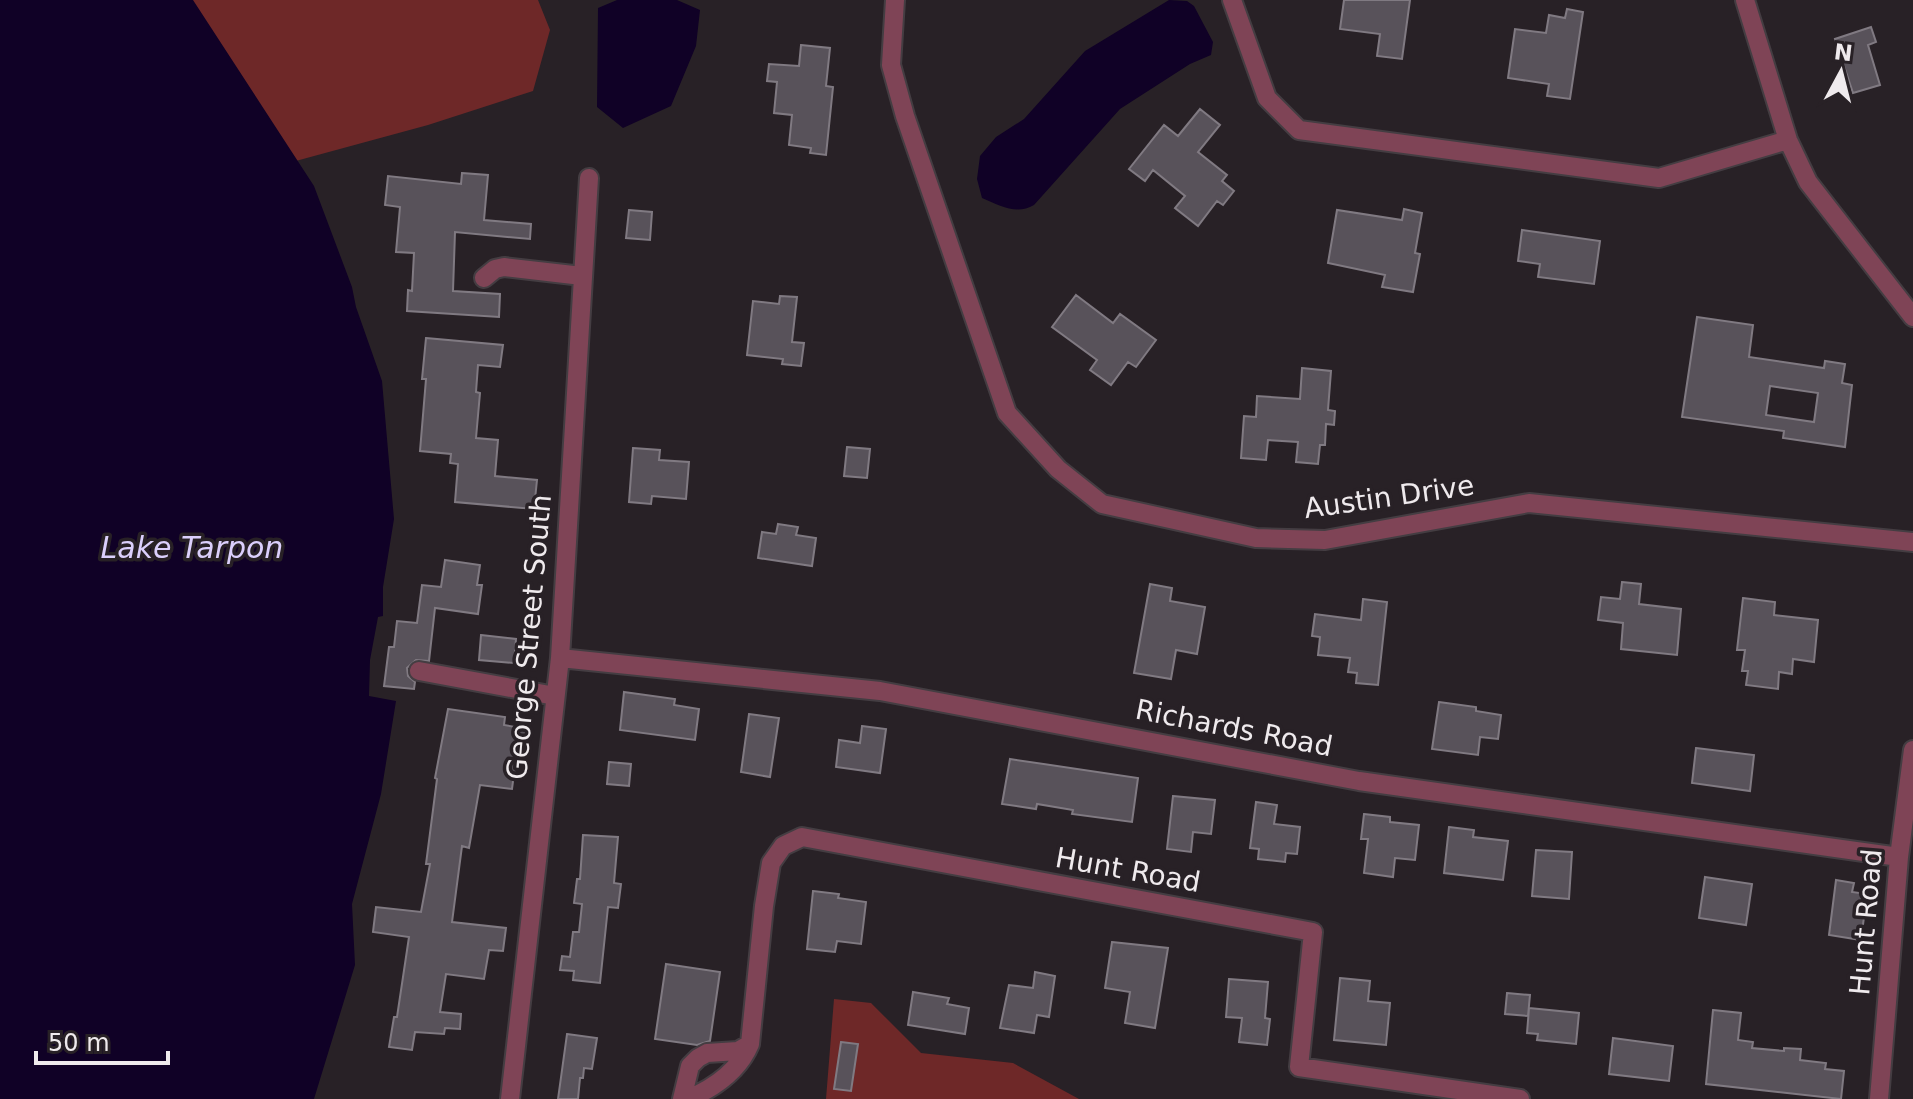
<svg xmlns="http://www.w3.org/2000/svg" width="1913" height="1099" font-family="'DejaVu Sans',sans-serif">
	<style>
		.green { fill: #6e2828 }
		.water { fill: #100126 }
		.building { fill: #58525a; stroke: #807a82; stroke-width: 2; fill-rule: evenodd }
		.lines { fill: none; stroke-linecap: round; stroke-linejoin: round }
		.minor-casing { stroke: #443d42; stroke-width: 22 }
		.minor { stroke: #7f4456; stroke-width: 18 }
		.labels { text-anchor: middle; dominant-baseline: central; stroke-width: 7; stroke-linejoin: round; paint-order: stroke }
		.street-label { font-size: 28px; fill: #efeaed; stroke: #282126 }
		.water-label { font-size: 30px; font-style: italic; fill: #dbcffc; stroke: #282126 }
	</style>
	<rect width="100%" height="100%" fill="#282126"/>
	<path class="green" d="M177 0H538L550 30 533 91 428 125 281 165Z
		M834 999 871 1003 921 1053 1013 1063 1079 1099H826Z"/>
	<path class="water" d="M0 0H193L314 186 352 287 356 307 382 381 394 519 383 587V616L378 617 370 660 369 696 396 701 381 794 352 904 355 965 314 1099H0Z
		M617 0H677L700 10 696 46 671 106 623 128 597 107 598 8Z
		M1169 0 1187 1 1194 6 1213 42 1211 55 1190 64 1120 109 1034 205C1017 215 1000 206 982 198L977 179 980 156 996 137 1024 119 1085 51Z"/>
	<path class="building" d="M1344 0H1410L1402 59 1377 56 1380 34 1340 29Z
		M1567 9 1583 12 1570 99 1547 96 1549 84 1508 78 1515 29 1546 33 1549 15 1565 18Z
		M1871 27 1876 42 1868 45 1880 85 1853 93 1835 39Z
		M801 45 830 48 826 86 833 87 826 155 810 153 811 148 789 145 792 115 774 113 777 82 767 81 769 64 799 66Z
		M1200 109 1220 125 1198 152 1227 175 1222 181 1234 191 1223 205 1217 201 1198 226 1175 208 1185 196 1153 170 1145 181 1129 169 1164 125 1178 136Z
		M462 173 488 175 484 220 531 224 530 239 455 232 453 291 500 294 499 317 407 311 408 290 412 291 414 253 396 252 400 207 385 205 388 176 461 184Z
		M1404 209 1422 213 1415 253 1420 254 1413 292 1382 287 1385 275 1328 263 1337 210 1402 220Z
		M629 210 652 212 650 240 626 238Z
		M1522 230 1600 241 1594 284 1538 277 1540 264 1518 261Z
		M1076 295 1113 323 1120 314 1156 340 1136 367 1128 362 1111 385 1090 370 1097 360 1052 327Z
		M780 296 797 297 792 342 804 343 801 366 782 364 783 359 747 355 753 301 779 304Z
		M1697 317 1753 325 1749 357 1824 368 1825 361 1845 364 1842 383 1852 385 1845 447 1783 438 1784 431 1682 417ZM1770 386 1818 393 1814 422 1766 415Z
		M426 338 503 345 500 367 478 365 476 392 480 393 476 438 498 440 495 476 537 480 534 509 455 502 458 464 450 463 451 454 420 451 426 379H422Z
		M1302 368 1331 371 1328 410 1335 411 1334 425 1326 424 1325 445H1320L1318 464 1296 462 1298 442 1268 440 1266 460 1241 458 1244 416 1256 417 1257 396 1300 399Z
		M847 447 870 449 867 478 844 476Z
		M633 448 660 450 659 460 689 462 686 499 652 496 651 504 629 502Z
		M778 524 798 527 796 535 816 538 812 566 758 558 762 532 776 534Z
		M445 560 480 565 477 585H482L478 614 435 608 429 661 416 660 407 668 408 676 415 682 414 689 384 686 389 647H394L397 621 417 623 422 585 441 587Z
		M1622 582 1641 584 1639 604 1681 609 1677 655 1621 649 1623 623 1598 620 1601 597 1620 599Z
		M1150 584 1172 588 1170 601 1205 607 1197 654 1176 650 1171 679 1134 673Z
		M1743 598 1775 602 1774 615 1818 620 1814 662 1793 659 1792 674 1779 672 1778 689 1746 685 1748 671H1742L1745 650H1737Z
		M1363 599 1387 602 1378 685 1356 683 1357 673 1348 672 1350 658 1318 655 1320 637 1312 636 1315 614 1361 620Z
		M481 635 516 639 514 663 479 660Z
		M624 692 675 699 674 705 699 709 695 740 620 730Z
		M1439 702 1476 707V711L1501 715 1498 739 1480 737 1478 755 1432 749Z
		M448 709 505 717 504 725 527 729 524 745 518 744 512 789 480 785 469 848 462 846 452 922 506 928 503 951 489 950 484 979 446 974 440 1012 461 1014 460 1029 445 1028 444 1034 415 1032 412 1050 389 1047 394 1017H397L409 937 373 932 376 907 421 912 430 864H426L437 779 435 778Z
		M749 714 779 718 770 777 741 772Z
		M862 726 886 729 880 773 836 767 839 740 860 743Z
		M1696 748 1754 755 1750 791 1692 783Z
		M1010 759 1138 778 1132 822 1072 814 1073 810 1037 804 1036 809 1002 804Z
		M609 762 631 764 629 786 607 784Z
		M1173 796 1215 800 1211 834 1193 832 1191 852 1167 849Z
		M1256 802 1277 805 1274 824 1300 827 1297 854 1286 853 1285 862 1258 859 1259 849 1250 848Z
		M1364 814 1390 817V822L1419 825 1415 860 1395 858 1393 877 1364 873 1368 839H1361Z
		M1449 827 1474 830 1473 837 1508 841 1503 880 1444 873Z
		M583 835 618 837 614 883 621 884 618 908 608 907 600 983 573 980 574 971 560 970 562 956 570 957 573 932H579L582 904 574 903 577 879H580Z
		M1536 850 1572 852 1569 899 1532 896Z
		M1705 877 1752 884 1746 925 1699 918Z
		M1836 880 1854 883 1852 892 1867 894 1861 940 1829 935Z
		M813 891 839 894 838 898 866 902 861 944 837 941 835 952 807 949Z
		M1112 942 1168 948 1155 1028 1125 1023 1130 992 1105 988Z
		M666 964 720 972 710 1041 697 1045 655 1039Z
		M1035 972 1055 976 1049 1017 1037 1015 1034 1033 1000 1028 1009 985 1033 988Z
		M1340 978 1370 981 1368 1001 1390 1003 1386 1045 1334 1040Z
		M1229 979 1268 982 1265 1018 1270 1019 1267 1045 1239 1042 1242 1018 1226 1017Z
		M913 992 949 998 947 1004 969 1008 965 1034 908 1025Z
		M1507 993 1530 995 1528 1016 1505 1014Z
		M1529 1008 1579 1013 1576 1044 1537 1040 1538 1034 1527 1033Z
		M1713 1010 1741 1013 1738 1040 1753 1042 1752 1048 1784 1051V1048L1801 1049 1800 1060 1826 1063 1825 1069 1844 1071 1841 1099 1706 1084Z
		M567 1034 597 1038 592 1069 584 1068 583 1078H580L578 1099H558Z
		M1613 1038 1673 1046 1669 1081 1609 1074Z
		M841 1042 858 1044 851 1091 834 1089Z"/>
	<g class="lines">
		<defs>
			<path id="minor" d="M895 0 891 65 905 116 1007 413 1058 469 1102 504 1256 538 1325 540 1529 503 1913 542
				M1232 0 1267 98 1299 130 1659 178 1788 140
				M1745 0 1788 140 1808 182 1913 317
				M484 278 495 269 504 267 582 276
				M560 658 880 691 1359 781 1899 857
				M419 671 555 696
				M510 1099 560 658 589 178
				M682 1099 690 1066 698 1058 707 1053 738 1051 750 1044
				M688 1099C714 1088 739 1070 750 1044L764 906 771 863 783 846 802 837 1313 932 1299 1067 1520 1099
				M1879 1099 1899 857 1913 750"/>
		</defs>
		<use href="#minor" class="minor-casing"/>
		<use href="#minor" class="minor"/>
	</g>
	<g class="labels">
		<g class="street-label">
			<text transform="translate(1389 497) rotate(-8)">Austin Drive</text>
			<text transform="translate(529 637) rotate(-85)">George Street South</text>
			<text transform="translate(1234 728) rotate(11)">Richards Road</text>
			<text transform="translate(1128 870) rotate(10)">Hunt Road</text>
			<text transform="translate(1866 922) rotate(-85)">Hunt Road</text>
		</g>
		<g class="water-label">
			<text x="192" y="547">Lake Tarpon</text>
		</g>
	</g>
	<g transform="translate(1841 72) rotate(7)" stroke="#282126" stroke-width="6" paint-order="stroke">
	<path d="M0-6L14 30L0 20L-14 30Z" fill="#efeaed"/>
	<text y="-12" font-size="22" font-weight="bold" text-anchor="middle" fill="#efeaed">N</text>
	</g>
	<path d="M36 1051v12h132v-12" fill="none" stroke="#efeaed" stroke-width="4"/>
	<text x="48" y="1051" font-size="24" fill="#efeaed" stroke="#282126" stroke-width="6" paint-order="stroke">50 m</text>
</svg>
